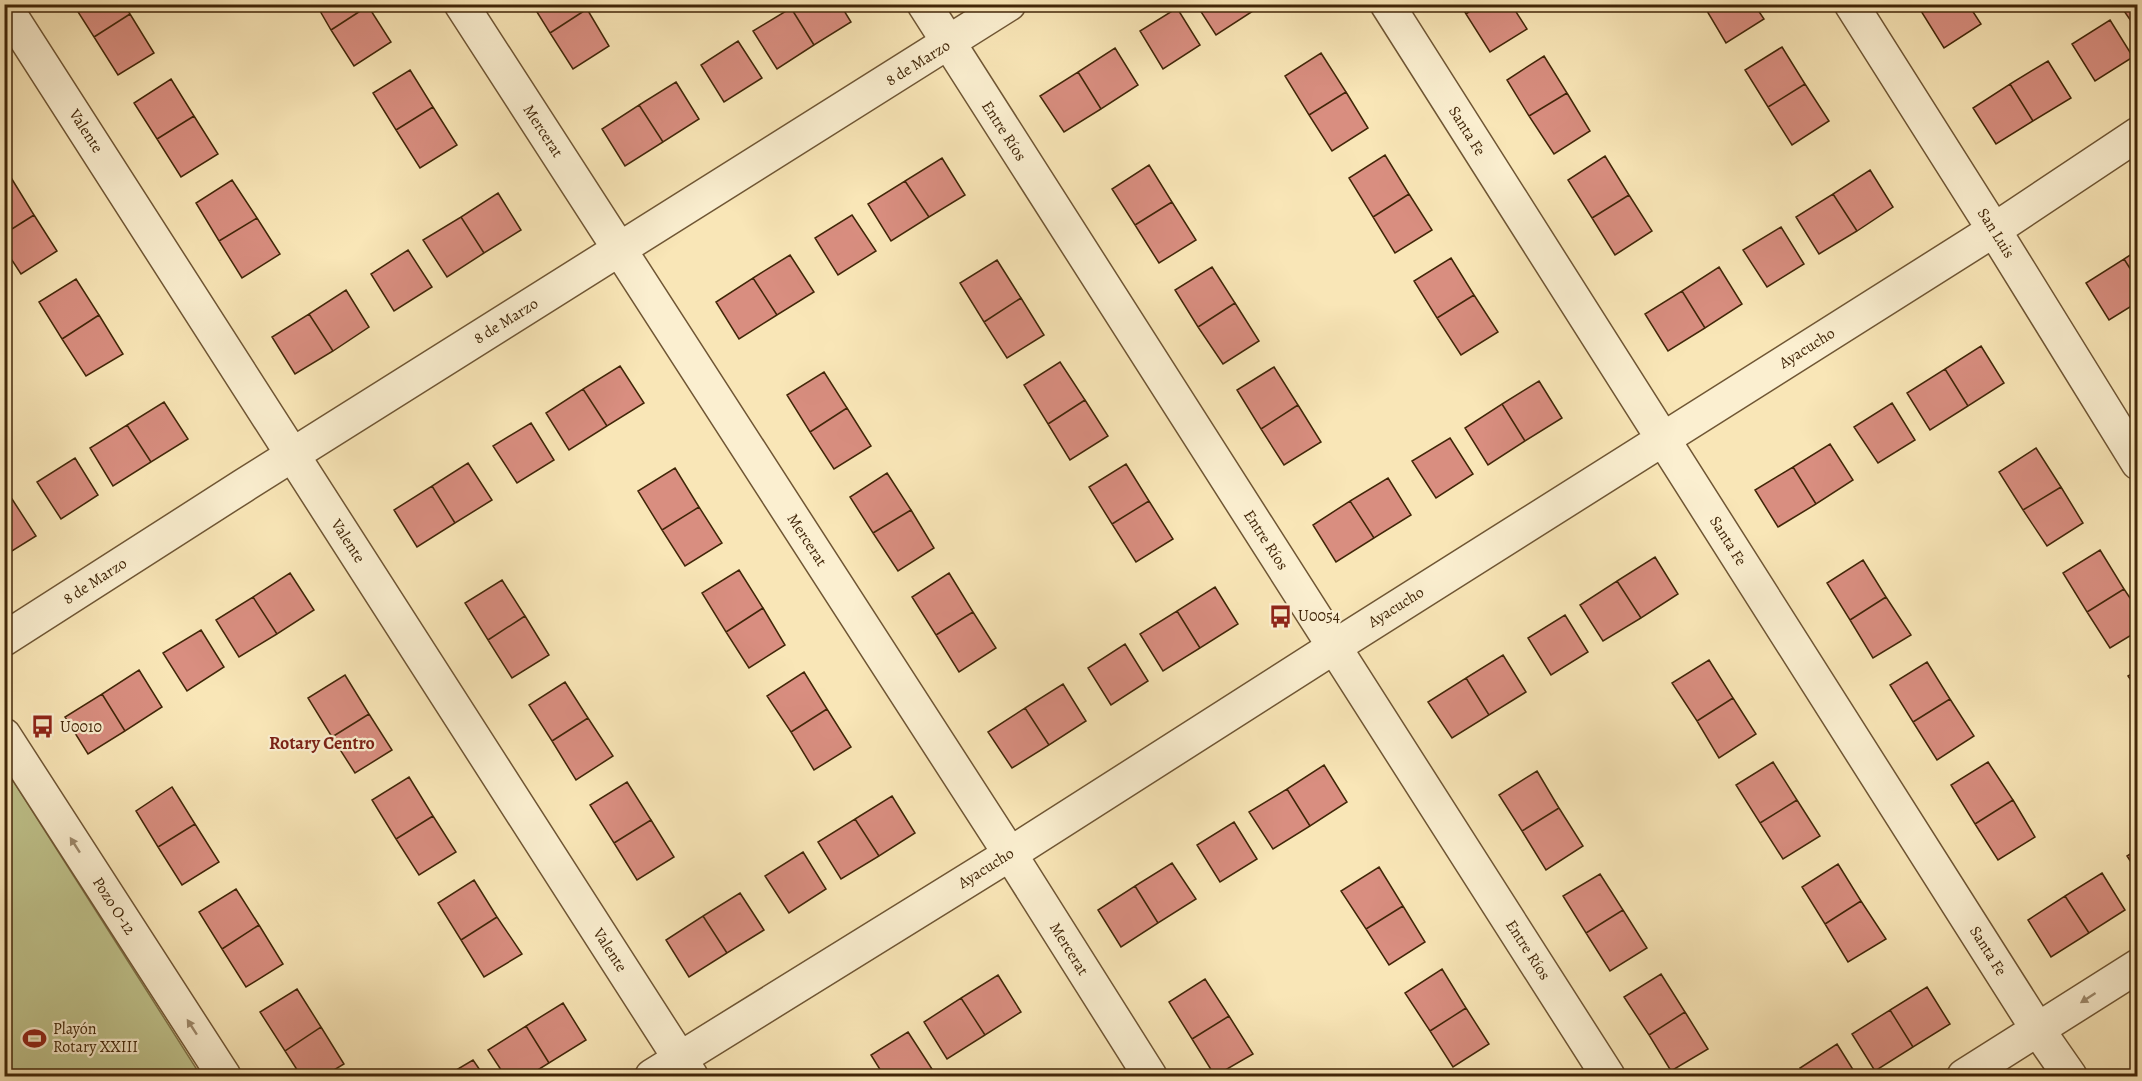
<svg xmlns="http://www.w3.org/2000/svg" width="2142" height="1081" font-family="Alegreya,serif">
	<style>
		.green { fill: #c0c48d; stroke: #80754a; stroke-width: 1.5 }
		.building { fill: #d98e80; stroke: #412608; stroke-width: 1.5 }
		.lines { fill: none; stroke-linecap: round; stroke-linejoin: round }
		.minor-casing { stroke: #6f5634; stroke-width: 36 }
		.tertiary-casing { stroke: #6f5634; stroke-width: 36 }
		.minor { stroke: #fbefd0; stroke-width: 33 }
		.tertiary { stroke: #fbefd0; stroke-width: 33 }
		.oneway { fill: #9e8a6c }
		.labels { text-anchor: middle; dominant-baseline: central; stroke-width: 4.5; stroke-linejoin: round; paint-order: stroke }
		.street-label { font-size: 16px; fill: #412608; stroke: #fbefd0 }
		.poi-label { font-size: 16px; fill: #412608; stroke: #fbefd0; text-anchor: start }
		.neighbourhood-label { font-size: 18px; font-weight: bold; fill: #7a1f14; stroke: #fbefd0 }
	</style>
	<rect width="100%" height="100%" fill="#f9e6b7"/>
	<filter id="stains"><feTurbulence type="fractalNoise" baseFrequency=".00333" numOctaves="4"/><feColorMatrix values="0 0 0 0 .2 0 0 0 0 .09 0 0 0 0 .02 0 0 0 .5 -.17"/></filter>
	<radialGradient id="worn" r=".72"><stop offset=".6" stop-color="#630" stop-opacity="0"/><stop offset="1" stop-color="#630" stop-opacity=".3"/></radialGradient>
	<path class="green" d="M5 768 201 1076H5Z"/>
	<path class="building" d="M73 4H124L130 14 94 37Z
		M316 4H367L368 6 331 30Z
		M532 4H584L587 9 550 33Z
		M797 4H840L851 22 814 45 791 8Z
		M1196 4H1249L1253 11 1216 35Z
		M1249 4H1264L1253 11Z
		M1460 4H1481L1466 14Z
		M1481 4H1511L1527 29 1490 52 1466 14Z
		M1707 4H1754L1764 19 1726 43 1704 6Z
		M1917 4H1932L1921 11Z
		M1932 4H1968L1981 24 1944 48 1921 11Z
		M2134 4H2138V31L2124 11Z
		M368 6 391 42 354 66 331 30Z
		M791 8 814 45 777 69 753 31Z
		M1177 8 1200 45 1163 69 1140 31Z
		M587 9 609 46 573 69 550 33Z
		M130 14 154 53 118 75 94 37Z
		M2110 20 2133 57 2095 81 2072 44Z
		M738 41 762 78 724 102 701 65Z
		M1782 47 1805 84 1768 107 1745 70Z
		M1115 48 1138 85 1101 109 1078 72Z
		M1321 53 1346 92 1309 115 1285 76Z
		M1544 56 1567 93 1529 116 1507 80Z
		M2048 61 2071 98 2033 121 2010 84Z
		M410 70 433 107 396 130 373 93Z
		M1078 72 1101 109 1064 132 1040 96Z
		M171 79 194 116 157 139 134 103Z
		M676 82 699 119 663 142 639 105Z
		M1805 84 1829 121 1792 145 1768 107Z
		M2010 84 2033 121 1996 144 1973 108Z
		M1346 92 1368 128 1332 151 1309 115Z
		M1567 93 1590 131 1554 154 1529 116Z
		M639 105 663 142 625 166 602 129Z
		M433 107 457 145 420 168 396 130Z
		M194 116 218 154 181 177 157 139Z
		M1385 155 1409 194 1373 217 1349 178Z
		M1605 156 1629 195 1592 218 1568 180Z
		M942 158 965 195 929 217 905 181Z
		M1149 165 1172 202 1135 225 1112 189Z
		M1870 170 1893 207 1857 231 1833 194Z
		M10 176 34 215 4 234V180Z
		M232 180 257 218 219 241 196 203Z
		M905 181 929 217 891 241 868 204Z
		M498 193 521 230 484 253 461 217Z
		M1409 194 1432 230 1395 253 1373 217Z
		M1833 194 1857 231 1819 254 1796 217Z
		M1629 195 1652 231 1615 255 1592 218Z
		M1172 202 1196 240 1159 263 1135 225Z
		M34 215 57 251 21 274 4 248V234Z
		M852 215 876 251 838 275 815 238Z
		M461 217 484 253 447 277 423 240Z
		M257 218 280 254 242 278 219 241Z
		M1781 227 1804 264 1767 287 1743 250Z
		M408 250 432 287 394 311 371 274Z
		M2138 250V281L2124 259Z
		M790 255 814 292 777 315 753 278Z
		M1451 258 1474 295 1437 318 1414 281Z
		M2124 259 2138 281V302L2109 320 2086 283Z
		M997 260 1021 298 984 322 960 283Z
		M1212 267 1235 303 1198 327 1175 290Z
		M1719 267 1742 304 1705 328 1682 291Z
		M753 278 777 315 739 339 716 302Z
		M76 279 99 315 62 339 39 302Z
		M346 290 369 327 333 351 309 314Z
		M1682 291 1705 328 1668 351 1645 314Z
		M1474 295 1498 332 1461 355 1437 318Z
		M1021 298 1044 335 1007 358 984 322Z
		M1235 303 1259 341 1223 364 1198 327Z
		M309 314 333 351 295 374 272 337Z
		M99 315 123 354 86 376 62 339Z
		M1981 346 2004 383 1968 406 1945 369Z
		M1060 362 1085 400 1048 424 1024 385Z
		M620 366 644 403 607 426 583 389Z
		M1274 367 1298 405 1261 429 1237 390Z
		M1945 369 1968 406 1930 430 1907 393Z
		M824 372 847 408 810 432 787 395Z
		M1539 381 1562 418 1525 441 1502 404Z
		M583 389 607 426 569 450 546 413Z
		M1085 400 1108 436 1070 460 1048 424Z
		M164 402 188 439 151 462 127 425Z
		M1892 403 1915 440 1878 463 1854 427Z
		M1502 404 1525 441 1488 465 1465 428Z
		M1298 405 1321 442 1284 465 1261 429Z
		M847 408 871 446 834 469 810 432Z
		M531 423 554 460 517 483 493 446Z
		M127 425 151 462 113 486 90 448Z
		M1450 438 1473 474 1436 498 1412 461Z
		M1830 444 1853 480 1816 504 1793 467Z
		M2036 448 2061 487 2023 510 1999 472Z
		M75 458 98 495 61 519 37 482Z
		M468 463 492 500 455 523 432 486Z
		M1126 464 1149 501 1112 524 1089 487Z
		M1793 467 1816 504 1778 527 1755 490Z
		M675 468 699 507 662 530 638 491Z
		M887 473 911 510 873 533 850 497Z
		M1388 478 1411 515 1374 538 1350 501Z
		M432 486 455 523 417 547 394 510Z
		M2061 487 2083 523 2047 546 2023 510Z
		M12 499 36 536 4 556V504Z
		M1149 501 1173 539 1136 562 1112 524Z
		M1350 501 1374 538 1336 562 1313 525Z
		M699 507 722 543 685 566 662 530Z
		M911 510 934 548 898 571 873 533Z
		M2100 550 2124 589 2087 612 2063 573Z
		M1655 557 1678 594 1641 618 1617 581Z
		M1863 560 1886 597 1850 620 1827 583Z
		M739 570 763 608 726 632 702 593Z
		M290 573 314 610 277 634 253 597Z
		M949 573 973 612 936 635 912 597Z
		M502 580 525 616 488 640 465 603Z
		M1617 581 1641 618 1603 641 1580 605Z
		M1215 587 1238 624 1200 648 1177 611Z
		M2124 589 2138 610V631L2110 648 2087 612Z
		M253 597 277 634 239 657 216 620Z
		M1886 597 1911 635 1873 658 1850 620Z
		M763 608 785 645 749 668 726 632Z
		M1177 611 1200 648 1163 671 1140 634Z
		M973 612 996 648 959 672 936 635Z
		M1565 615 1588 652 1551 675 1528 638Z
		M525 616 549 655 512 678 488 640Z
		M201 630 224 667 187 691 163 653Z
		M1125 644 1148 681 1111 705 1088 668Z
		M1503 655 1526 692 1489 715 1466 678Z
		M1709 660 1733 698 1697 721 1672 683Z
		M1927 662 1950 699 1913 722 1890 685Z
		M139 670 162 707 125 731 102 694Z
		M2138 670V690L2128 676Z
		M804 672 827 709 791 732 767 696Z
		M345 675 369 714 332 737 308 698Z
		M1466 678 1489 715 1452 738 1428 702Z
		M565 682 588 718 552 741 529 705Z
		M1063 684 1086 721 1049 745 1025 708Z
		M102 694 125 731 88 754 65 717Z
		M1733 698 1756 734 1719 758 1697 721Z
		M1950 699 1974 736 1937 760 1913 722Z
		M1025 708 1049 745 1012 768 988 732Z
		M827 709 851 747 814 770 791 732Z
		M369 714 392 750 355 773 332 737Z
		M588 718 613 756 576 780 552 741Z
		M1773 762 1797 800 1760 823 1736 785Z
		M1988 762 2013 800 1975 824 1951 785Z
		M1324 765 1347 802 1310 826 1287 789Z
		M1537 771 1559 808 1522 831 1499 795Z
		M409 777 433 816 396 839 372 800Z
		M627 782 651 820 614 843 590 805Z
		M172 787 195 824 158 847 136 811Z
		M1287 789 1310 826 1273 849 1249 812Z
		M892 796 915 833 879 856 855 819Z
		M1797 800 1820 836 1783 859 1760 823Z
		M2013 800 2035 837 1998 860 1975 824Z
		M1559 808 1583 846 1546 870 1522 831Z
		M433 816 456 852 419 875 396 839Z
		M855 819 879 856 841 879 818 842Z
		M651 820 674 857 637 880 614 843Z
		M1234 822 1257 859 1220 882 1197 845Z
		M195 824 219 862 182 885 158 847Z
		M2138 849V873L2127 856Z
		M803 852 826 889 789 913 765 876Z
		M1172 863 1196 899 1158 923 1135 886Z
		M1838 864 1861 901 1825 924 1802 887Z
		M1379 867 1403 906 1366 929 1341 891Z
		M2102 873 2125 910 2089 933 2065 896Z
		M1600 874 1623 910 1586 933 1563 896Z
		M474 880 497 917 461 940 438 903Z
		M1135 886 1158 923 1121 947 1098 910Z
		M236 889 259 925 222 949 199 912Z
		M740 893 764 930 727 953 703 916Z
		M2065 896 2089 933 2051 957 2028 920Z
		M1861 901 1886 939 1848 962 1825 924Z
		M1403 906 1425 942 1389 965 1366 929Z
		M1623 910 1647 948 1610 971 1586 933Z
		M703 916 727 953 689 977 666 940Z
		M497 917 522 954 484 977 461 940Z
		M259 925 283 964 246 987 222 949Z
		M1442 969 1466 1008 1430 1031 1405 993Z
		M1661 974 1685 1012 1649 1035 1624 997Z
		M998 975 1021 1012 985 1035 961 998Z
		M1205 979 1229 1016 1192 1039 1169 1002Z
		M1927 987 1950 1024 1913 1047 1890 1010Z
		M297 989 321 1027 285 1051 260 1012Z
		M961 998 985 1035 947 1059 924 1022Z
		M563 1003 586 1040 549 1063 526 1026Z
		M1466 1008 1489 1044 1453 1067 1430 1031Z
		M1890 1010 1913 1047 1875 1071 1852 1034Z
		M1685 1012 1708 1049 1671 1071 1649 1035Z
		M1229 1016 1253 1054 1215 1076 1192 1039Z
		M526 1026 549 1063 528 1076H505L488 1050Z
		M321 1027 344 1064 324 1076H301L285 1051Z
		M908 1032 932 1069 919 1076H884L871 1055Z
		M1837 1044 1857 1076H1806L1800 1068Z
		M473 1060 484 1076H446Z"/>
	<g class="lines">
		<defs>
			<path id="minor" d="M461 4 1010 854 1150 1076
				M1387 4 2038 1030 2070 1076
				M1851 4 1994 230 2138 463
				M4 5 691 1076
				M4 639 243 486 1009 4
				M4 735 224 1076
				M652 1076 1010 854 1334 647 1994 230 2138 134
				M1964 1076 2138 966"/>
			<path id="tertiary" d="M924 4 1608 1076"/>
		</defs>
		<use href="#minor" class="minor-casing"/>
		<use href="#tertiary" class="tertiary-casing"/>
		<use href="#minor" class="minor"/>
		<use href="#tertiary" class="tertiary"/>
	</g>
	<defs><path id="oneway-solid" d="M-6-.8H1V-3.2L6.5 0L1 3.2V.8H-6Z" transform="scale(1.5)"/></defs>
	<g class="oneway">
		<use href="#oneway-solid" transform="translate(75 845) rotate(-123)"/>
		<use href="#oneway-solid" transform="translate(2088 998) rotate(147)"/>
		<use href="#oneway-solid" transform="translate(192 1027) rotate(-123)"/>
	</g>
	<defs>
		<symbol id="bus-bare" viewBox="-9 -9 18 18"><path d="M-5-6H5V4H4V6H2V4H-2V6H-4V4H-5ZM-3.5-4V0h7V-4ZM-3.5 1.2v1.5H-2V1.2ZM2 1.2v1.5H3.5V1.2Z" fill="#8f2418" stroke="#fbefd0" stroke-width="2.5" paint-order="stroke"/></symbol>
		<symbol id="stadium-bare" viewBox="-9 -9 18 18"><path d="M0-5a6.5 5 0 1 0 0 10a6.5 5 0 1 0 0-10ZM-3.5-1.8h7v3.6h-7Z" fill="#8f2418" stroke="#fbefd0" stroke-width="2.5" paint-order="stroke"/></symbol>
	</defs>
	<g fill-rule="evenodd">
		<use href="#bus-bare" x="1264" y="600" width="33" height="33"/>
		<use href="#bus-bare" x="26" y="710" width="33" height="33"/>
		<use href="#stadium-bare" x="18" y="1022" width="33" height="33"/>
	</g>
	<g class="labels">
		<g class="street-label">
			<text transform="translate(918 63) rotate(-32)">8 de Marzo</text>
			<text transform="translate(86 131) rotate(57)">Valente</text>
			<text transform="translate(543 131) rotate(57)">Mercerat</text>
			<text transform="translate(1004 131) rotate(57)">Entre Ríos</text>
			<text transform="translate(1467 131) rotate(58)">Santa Fe</text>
			<text transform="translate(1996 233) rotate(58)">San Luis</text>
			<text transform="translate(506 321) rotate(-32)">8 de Marzo</text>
			<text transform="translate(1807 348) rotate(-32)">Ayacucho</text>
			<text transform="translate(807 540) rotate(57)">Mercerat</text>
			<text transform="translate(1266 540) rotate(57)">Entre Ríos</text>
			<text transform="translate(348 541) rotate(57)">Valente</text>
			<text transform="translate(1728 541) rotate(58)">Santa Fe</text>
			<text transform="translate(95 581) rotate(-33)">8 de Marzo</text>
			<text transform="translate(1396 607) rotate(-32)">Ayacucho</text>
			<text transform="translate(986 868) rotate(-32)">Ayacucho</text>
			<text transform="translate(114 906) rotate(57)">Pozo O-12</text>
			<text transform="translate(1069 949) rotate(58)">Mercerat</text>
			<text transform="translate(610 950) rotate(57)">Valente</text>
			<text transform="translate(1528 950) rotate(57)">Entre Ríos</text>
			<text transform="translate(1988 951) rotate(58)">Santa Fe</text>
		</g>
		<g class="poi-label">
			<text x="1298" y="616">U0054</text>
			<text x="60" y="727">U0010</text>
			<text x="53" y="1029">Playón<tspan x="53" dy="18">Rotary XXIII</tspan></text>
		</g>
		<g class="neighbourhood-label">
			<text x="322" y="743">Rotary Centro</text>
		</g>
	</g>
	<rect width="2142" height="1081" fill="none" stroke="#f9e6b7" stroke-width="24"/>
	<rect x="6" y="6" width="2130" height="1069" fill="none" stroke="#412608" stroke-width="3"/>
	<rect x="12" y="12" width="2118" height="1057" fill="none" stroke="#412608" stroke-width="1.5"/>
	<rect width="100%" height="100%" filter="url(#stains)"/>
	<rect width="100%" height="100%" fill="url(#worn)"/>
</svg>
